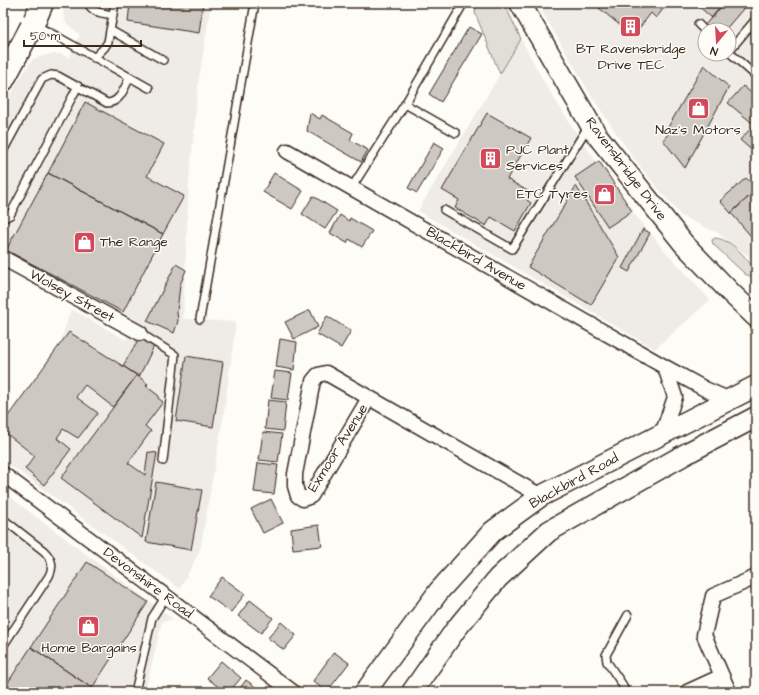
<svg xmlns="http://www.w3.org/2000/svg" width="759" height="695" font-family="'Architects Daughter',sans-serif">
	<style>
		.built { fill: #efece7; fill-rule: evenodd }
		.green { fill: #e1ded7; stroke: #8e847a }
		.building { fill: #cdc8c2; stroke: #3b2a1e }
		.lines { fill: none; stroke-linecap: round; stroke-linejoin: round }
		.lane-casing { stroke: #3b2a1e; stroke-width: 10 }
		.street-casing { stroke: #3b2a1e; stroke-width: 17 }
		.secondary-casing { stroke: #3b2a1e; stroke-width: 23 }
		.primary-casing { stroke: #3b2a1e; stroke-width: 25 }
		.lane { stroke: #fdfcf7; stroke-width: 7 }
		.street { stroke: #fdfcf7; stroke-width: 14 }
		.secondary { stroke: #fdfcf7; stroke-width: 20 }
		.primary { stroke: #fdfcf7; stroke-width: 22 }
		.labels { text-anchor: middle; dominant-baseline: central; stroke-width: 3; stroke-linejoin: round; paint-order: stroke }
		.poi-label { font-size: 14px; fill: #3b2a1e; stroke: #fdfcf7 }
		.street-label { font-size: 14px; fill: #3b2a1e; stroke: #fdfcf7 }
	</style>
	<rect width="100%" height="100%" fill="#fdfcf7"/>
	<filter id="ink" filterUnits="userSpaceOnUse"><feTurbulence type="fractalNoise" baseFrequency=".025" numOctaves="2"/><feDisplacementMap in="SourceGraphic" scale="8" xChannelSelector="R" yChannelSelector="G"/><feConvolveMatrix kernelMatrix="1 2 1 2 8 2 1 2 1" color-interpolation-filters="sRGB"/></filter>
	<g filter="url(#ink)">
		<path class="built" d="M64 3H211L198 86 189 183 183 319 236 322 224 413 200 550 180 589 3 460V425L59 346 71 309 126 340 136 320 3 250V108L25 70 33 59 51 54H61L69 58 80 35 66 23 63 14Z
			M537 3H756V262L718 233 681 216 642 169 623 143 592 97ZM705 30H729V54H705Z
			M521 39 544 82 578 136 632 211 666 252 710 300 655 349 418 211Z
			M3 492 173 619 162 622 145 692H3Z"/>
		<path class="green" d="M466 3H504L521 39 500 74 475 13 476 8Z
			M715 238C734 240 744 257 756 270V279L745 274 713 244 712 240Z"/>
		<path class="building" d="M130 3H203L199 33 128 22Z
			M593 3H668L656 18 651 13 633 36Z
			M695 3H724L712 18Z
			M724 3H748L725 30H709L704 26Z
			M469 27 482 34 441 102 429 94Z
			M704 65 729 87 685 168 663 140 668 134 667 129Z
			M743 86 756 97V126L728 103Z
			M85 102 164 144 147 176 184 196 163 234 48 173Z
			M310 113 320 119 322 115 353 133 350 140 368 150 361 162 307 131Z
			M487 113 531 138 507 179 531 193 527 200 531 203 515 231 491 217 486 226 455 208 459 200 442 190Z
			M754 125 756 126V154L740 140Z
			M434 142 444 148 417 193 408 188Z
			M599 161 632 211 608 227 575 177Z
			M48 173 163 234 123 312 6 250Z
			M274 173 303 191 292 209 263 192Z
			M746 178 756 187V190L731 213 720 201Z
			M576 186 619 257 591 305 528 267Z
			M756 190V242L731 213Z
			M313 196 337 211 325 229 302 214Z
			M340 215 349 221 350 218 372 231 362 247 349 239 347 243 330 233Z
			M643 229 650 233 629 272 622 268Z
			M176 264 186 270 180 285 177 312 178 321 174 333 147 321Z
			M310 310 318 327 294 339 285 322Z
			M327 316 351 331 341 348 317 334Z
			M69 332 137 375 113 407 85 385 76 397 98 413 78 438 63 429 57 438 71 449 44 485 25 469 35 456 3 431V423Z
			M139 338 154 346 139 377 123 366Z
			M280 339 297 342 294 370 276 367Z
			M186 356 223 362 213 427 176 421Z
			M275 371 292 373 288 400 271 398Z
			M137 375 148 384 146 386 159 396 158 398 163 402 145 426 151 431 128 463 145 475 148 452 157 453 142 538 61 478Z
			M268 400 286 402 283 431 265 429Z
			M263 432 282 434 278 462 259 460Z
			M258 463 278 465 274 494 254 492Z
			M156 482 202 490 191 550 146 542Z
			M271 499 283 523 263 533 251 509Z
			M319 525 322 546 293 549 291 529Z
			M87 562 148 602 92 688 31 647Z
			M222 577 245 594 231 612 208 596Z
			M250 600 273 618 261 633 238 616Z
			M281 622 296 635 284 650 268 638Z
			M31 647 92 688 98 692H3V690Z
			M334 652 349 663 327 692 313 681Z
			M221 661 241 678 229 692H225L207 678Z
			M246 680 262 692H237Z"/>
		<g class="lines">
			<defs>
				<path id="lane" d="M88 3C92 13 103 13 113 15
					M14 14 60 38 149 88
					M698 24 705 31
					M110 30 163 60
					M729 51 756 19
					M729 52 756 76
					M94 58 104 48 108 42 115 3
					M405 104 456 133
					M3 151 42 79 51 75 58 76 107 103C121 102 124 88 130 77
					M352 187 405 104 462 6
					M444 210 512 249 589 125
					M3 219 10 215 78 86
					M200 319 255 3
					M140 333 175 355 163 461
					M3 519 44 551C52 559 54 566 49 576L3 646
					M135 692 152 618 166 596
					M625 692 622 684 607 662 606 655 628 615"/>
				<path id="street" d="M287 151 665 367 705 389 730 400
					M3 258 140 333
					M369 398 311 496 303 499 298 496 295 486V474L313 381 318 375 326 373 541 496
					M662 434 675 397 665 367
					M3 474 293 692
					M687 692 722 676
					M729 692 704 635 713 596 756 577"/>
				<path id="secondary" d="M520 3 596 134 684 244 731 293 756 317
					M365 692 439 591 493 531 541 496 756 386
					M412 692 456 629 498 578 549 531 691 451 756 417"/>
				<path id="primary" d="M3 31 17 3
					M3 80 33 24 42 3"/>
			</defs>
			<use href="#lane" class="lane-casing"/>
			<use href="#street" class="street-casing"/>
			<use href="#secondary" class="secondary-casing"/>
			<use href="#primary" class="primary-casing"/>
			<use href="#lane" class="lane"/>
			<use href="#street" class="street"/>
			<use href="#secondary" class="secondary"/>
			<use href="#primary" class="primary"/>
		</g>
	</g>
	<defs>
		<symbol id="building-square" viewBox="-11 -11 22 22"><rect x="-9" y="-9" width="18" height="18" rx="4" fill="#d1495b" stroke="#fdfcf7"/><path d="M-4-6H4V6H1V3H-1V6H-4ZM-2.5-4.3h1.7v1.8h-1.7ZM.8-4.3h1.7v1.8H.8ZM-2.5-1h1.7V.8h-1.7ZM.8-1h1.7V.8H.8Z" fill="#fff"/></symbol>
		<symbol id="shop-square" viewBox="-11 -11 22 22"><rect x="-9" y="-9" width="18" height="18" rx="4" fill="#d1495b" stroke="#fdfcf7"/><path d="M-5-2.5h2.3a2.7 3.5 0 0 1 5.4 0H5L5.5 6h-11ZM-1.5-2.5h3a1.5 2.3 0 0 0-3 0Z" fill="#fff"/></symbol>
	</defs>
	<g fill-rule="evenodd">
		<use href="#building-square" x="618" y="14" width="25" height="25"/>
		<use href="#shop-square" x="686" y="96" width="25" height="25"/>
		<use href="#building-square" x="478" y="146" width="25" height="25"/>
		<use href="#shop-square" x="592" y="182" width="25" height="25"/>
		<use href="#shop-square" x="72" y="230" width="25" height="25"/>
		<use href="#shop-square" x="76" y="614" width="25" height="25"/>
	</g>
	<g class="labels">
		<g class="poi-label">
			<text x="631" y="49">BT Ravensbridge<tspan x="631" dy="16">Drive TEC</tspan></text>
			<text x="698" y="130">Naz's Motors</text>
			<text x="506" y="150" text-anchor="start">PJC Plant<tspan x="506" dy="16">Services</tspan></text>
			<text x="588" y="194" text-anchor="end">ETC Tyres</text>
			<text x="100" y="242" text-anchor="start">The Range</text>
			<text x="89" y="648">Home Bargains</text>
		</g>
		<g class="street-label">
			<text transform="translate(626 169) rotate(53)">Ravensbridge Drive</text>
			<text transform="translate(476 259) rotate(30)">Blackbird Avenue</text>
			<text transform="translate(72 296) rotate(29)">Wolsey Street</text>
			<text transform="translate(338 448) rotate(-58)">Exmoor Avenue</text>
			<text transform="translate(574 481) rotate(-29)">Blackbird Road</text>
			<text transform="translate(148 583) rotate(37)">Devonshire Road</text>
		</g>
	</g>
	<rect width="759" height="695" fill="none" stroke="#fdfcf7" stroke-width="16"/>
	<rect x="8" y="8" width="743" height="679" fill="none" stroke="#3b2a1e" stroke-width="1.5" filter="url(#ink)"/>
	<g transform="translate(717 42) rotate(198)"><circle r="19" fill="#fdfcf7" stroke="#afa8a0"/>
	<path d="M0-3L7 15L0 10L-7 15Z" fill="#d1495b"/>
	<text y="-6" font-size="11" font-weight="bold" text-anchor="middle" fill="#3b2a1e">N</text>
	</g>
	<path d="M24 40v6h117v-6" fill="none" stroke="#3b2a1e" stroke-width="2"/>
	<text x="30" y="40" font-size="12" fill="#3b2a1e" stroke="#fdfcf7" stroke-width="3" paint-order="stroke">50 m</text>
</svg>
